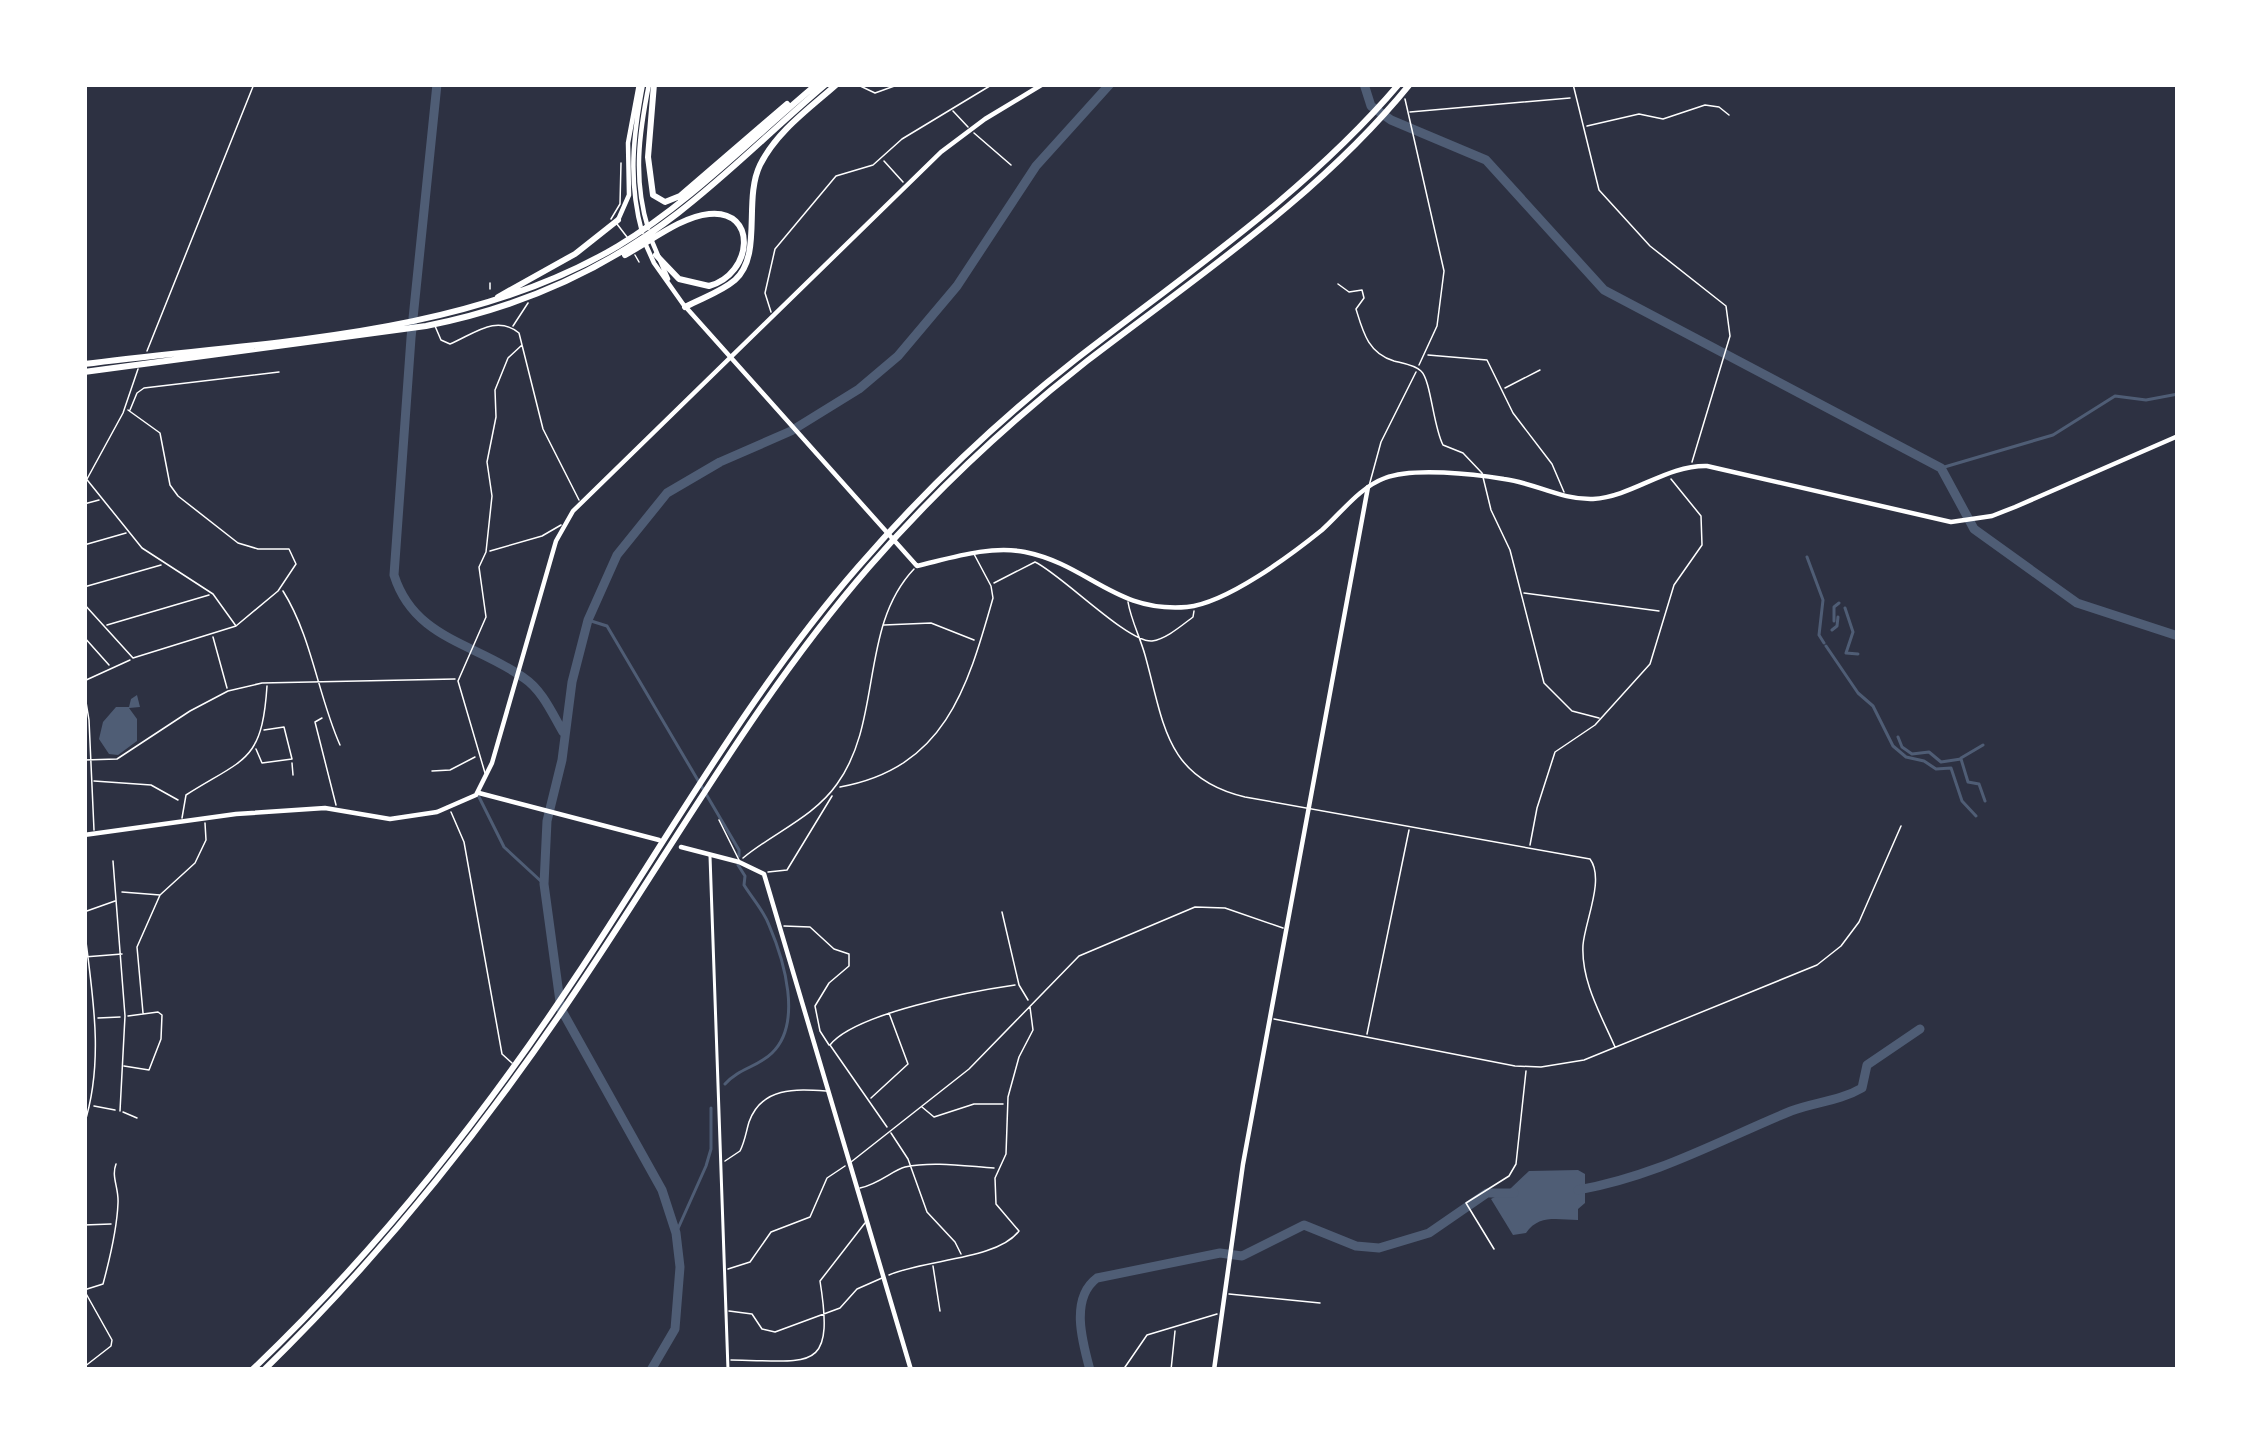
<svg xmlns="http://www.w3.org/2000/svg" width="2262" height="1454" font-family="Commissioner,sans-serif">
	<style>
		.water { fill: #4f5d75 }
		.lines { fill: none; stroke-linecap: round; stroke-linejoin: round }
		.stream { stroke: #4f5d75; stroke-width: 3 }
		.river { stroke: #4f5d75; stroke-width: 9 }
		.minor { stroke: #fff; stroke-width: 1.5 }
		.tertiary { stroke: #fff; stroke-width: 3 }
		.secondary { stroke: #fff; stroke-width: 4.5 }
		.primary { stroke: #fff; stroke-width: 4.5 }
		.trunk { stroke: #fff; stroke-width: 6 }
		.motorway { stroke: #fff; stroke-width: 6 }
	</style>
	<rect width="100%" height="100%" fill="#2d3142"/>
	<path class="water" d="M137 695 140 707 129 708 137 719V741L118 755 109 754 99 739 103 722 116 707H129L131 699Z
		M1578 1170 1585 1174V1203L1578 1209V1220C1558 1220 1539 1214 1526 1233L1513 1235 1491 1199 1510 1189 1529 1171Z"/>
	<g class="lines">
		<path class="stream" d="M1941 468 2053 435 2115 396 2146 400 2178 394
			M1807 557 1823 600 1819 635 1824 643
			M1845 608 1853 632 1846 653 1858 654
			M588 620 607 626 739 850V856
			M1834 621V607L1839 603
			M1832 630 1837 626 1838 617
			M1826 646 1858 693 1873 706 1893 746 1906 757 1924 761 1936 769 1951 768 1962 801 1976 816
			M1898 737 1902 747 1912 754 1929 752 1941 762 1961 759 1968 782 1979 784 1985 801
			M1961 758 1983 745
			M479 797 504 847 544 884
			M725 1084C739 1068 758 1067 772 1053 803 1023 784 960 769 925 764 911 752 898 744 885L745 876 738 865
			M676 1233 706 1166 711 1149V1108"/>
		<path class="river" d="M437 84 411 338 394 575C414 639 475 643 524 678 542 690 552 713 563 732
			M1364 84 1371 106 1391 120 1486 160 1604 290 1941 468 1974 529 2077 603 2178 636
			M1578 1190C1657 1176 1718 1141 1791 1111 1815 1102 1840 1101 1862 1088L1867 1065 1920 1029
			M651 1370 675 1329 680 1267 676 1233 662 1190 561 1009 544 884 547 821 562 760 572 682 588 620 617 555 667 493 720 462 791 431 859 389 898 356 957 286 1036 166 1110 84
			M1090 1370C1082 1341 1070 1298 1097 1278L1220 1253 1242 1256 1304 1225 1356 1246 1379 1248 1429 1233 1487 1193H1514"/>
		<path class="minor" d="M856 84 875 93 900 84
			M1573 84 1599 190 1650 246 1726 306 1730 336 1692 462
			M1405 99 1444 271 1437 326 1419 365
			M953 111 968 127
			M1410 112 1570 98
			M1587 126 1639 114 1663 119 1705 105 1719 107 1729 115
			M974 133 1011 165
			M884 161 903 182
			M611 219 620 204 621 163
			M617 224 627 237
			M635 255 639 262
			M490 283V289
			M1338 284 1349 292 1362 290 1364 298 1356 309C1363 332 1368 353 1394 361 1402 363 1415 365 1421 371 1431 380 1433 426 1443 445L1463 453 1482 473 1491 510 1510 550 1544 683 1572 711 1599 718
			M771 312 765 293 775 249 836 176 873 165 902 139 993 84
			M435 326 441 340 450 344C474 334 496 314 519 333L543 429 579 500
			M513 326 528 303
			M147 351 254 84
			M1428 355 1487 360 1513 413 1552 464 1564 492
			M1505 388 1540 370
			M128 410 160 433 170 485 178 496 238 543 258 549H289L296 564 278 591 236 626
			M130 410 137 393 144 388 279 372
			M84 476 142 548 213 594 236 626 133 658 84 604
			M87 479 123 413 138 369
			M1369 486 1381 442 1416 372
			M84 504 99 500
			M84 545 126 533
			M490 551 542 536 561 525
			M994 583 1035 562C1061 574 1128 643 1152 641 1166 639 1181 626 1193 617L1194 611
			M84 587 161 565
			M283 591C312 637 318 696 340 745
			M1524 593 1659 611
			M1128 602C1131 620 1140 637 1145 655 1164 723 1165 778 1245 797L1590 859C1605 879 1585 921 1583 945 1581 981 1601 1015 1615 1047
			M107 625 209 595
			M884 625 931 623 974 640
			M84 637 109 665
			M213 637 227 688
			M84 681 130 660
			M84 690 89 720 94 830
			M322 718 315 722 336 805
			M256 749 262 763 292 759 284 727 264 730
			M84 760 117 759 190 711 228 691 262 683 455 679
			M292 763 293 775
			M432 771 450 770 475 757
			M485 773 458 681 486 617 479 567 486 552 492 496 487 462 496 417 495 390 508 358 522 345
			M94 781 151 785 178 800
			M840 787C944 768 967 690 993 598L991 586 974 554
			M451 812 464 842 502 1054 512 1063
			M182 818 186 795C244 758 262 763 267 686
			M719 820 739 860
			M1530 845 1537 808 1555 752 1595 725 1650 664 1674 585 1702 545 1701 516 1671 479
			M743 858C773 833 814 817 837 784 883 721 859 627 914 569
			M113 861 125 1016 120 1111
			M768 872 787 870 832 796
			M122 892 160 895
			M84 912 115 901
			M1002 912 1019 985 1028 1000
			M84 926C92 992 105 1060 84 1125
			M784 926 810 927 834 949 849 954V966L829 983 815 1006 820 1031 829 1045
			M84 957 122 954
			M143 1013 137 947 160 895 195 863 206 840 205 823
			M98 1018 120 1017
			M1274 1019 1515 1066 1541 1067 1584 1060 1817 965 1841 946 1859 922 1901 826
			M1367 1034 1409 830
			M124 1066 149 1070 161 1039 162 1015 158 1012 128 1016
			M871 1098 908 1064 889 1013
			M94 1106 115 1110
			M922 1107 934 1117 974 1104H1003
			M123 1112 137 1118
			M887 1127 830 1045C855 1013 973 991 1015 985
			M891 1133 908 1159 927 1212 955 1242 961 1254
			M725 1161 740 1151C745 1141 746 1132 749 1122 762 1086 797 1089 828 1091
			M851 1162 969 1069 1079 956 1195 907 1225 908 1283 928
			M860 1188C879 1184 893 1170 905 1167 932 1161 965 1166 994 1168
			M84 1225 111 1224
			M1494 1249 1466 1203 1509 1176 1516 1164 1526 1071
			M933 1266 940 1311
			M728 1269 750 1262 771 1232 810 1217 827 1178 845 1166
			M889 1275C925 1259 997 1260 1019 1231L996 1204 995 1178 1006 1154 1008 1097 1019 1057 1033 1030 1030 1007
			M1229 1294 1320 1303
			M729 1311 752 1314 762 1329 775 1332 840 1308 857 1289 882 1278
			M731 1360C811 1361 835 1374 820 1281L865 1223
			M84 1367 111 1346 112 1340 84 1290 103 1284C110 1258 117 1230 118 1203 119 1188 111 1177 116 1164
			M1123 1370 1147 1335 1217 1314
			M1171 1370 1175 1331"/>
		<path class="tertiary" d="M710 856 728 1370"/>
		<path class="secondary" d="M479 793 659 840
			M84 835 236 814 325 808 390 819 437 812 476 795 492 763 556 541 573 511 941 152 985 119 1043 84
			M681 847 739 862 764 874 911 1370
			M1214 1370 1243 1164 1368 487"/>
		<path class="primary" d="M618 220 629 195 628 143 639 84
			M648 228C633 179 639 134 649 84
			M642 232C628 181 633 136 643 84
			M651 239 668 279
			M645 243 654 263 683 304 917 566C951 558 990 545 1025 552 1089 565 1115 613 1187 607 1227 603 1291 555 1322 530 1341 513 1360 487 1385 478 1413 467 1474 474 1504 479 1535 483 1561 500 1593 499 1634 496 1666 465 1707 466L1951 522 1992 516 2015 507 2178 436"/>
		<path class="trunk" d="M654 84 648 157 653 195 665 202 680 196 787 104
			M625 255C650 242 680 217 709 214 758 209 753 274 709 286L679 279 656 255
			M498 297 575 254 618 220
			M685 307C702 298 721 292 735 280 763 255 743 200 760 165 777 131 810 108 837 84
			M84 364C260 341 462 339 618 246 691 202 752 138 817 84
			M84 372 426 326C518 308 604 270 678 213 730 173 776 126 826 84"/>
		<path class="motorway" d="M252 1370C376 1252 481 1120 575 978 667 840 749 692 858 567 924 491 996 422 1075 360 1187 273 1306 193 1399 84
			M264 1370C382 1255 483 1129 575 992 672 849 756 697 869 567 935 491 1008 423 1087 361 1199 275 1320 195 1410 84"/>
	</g>
	<rect width="2262" height="1454" fill="none" stroke="#ffffff" stroke-width="174"/>
</svg>
